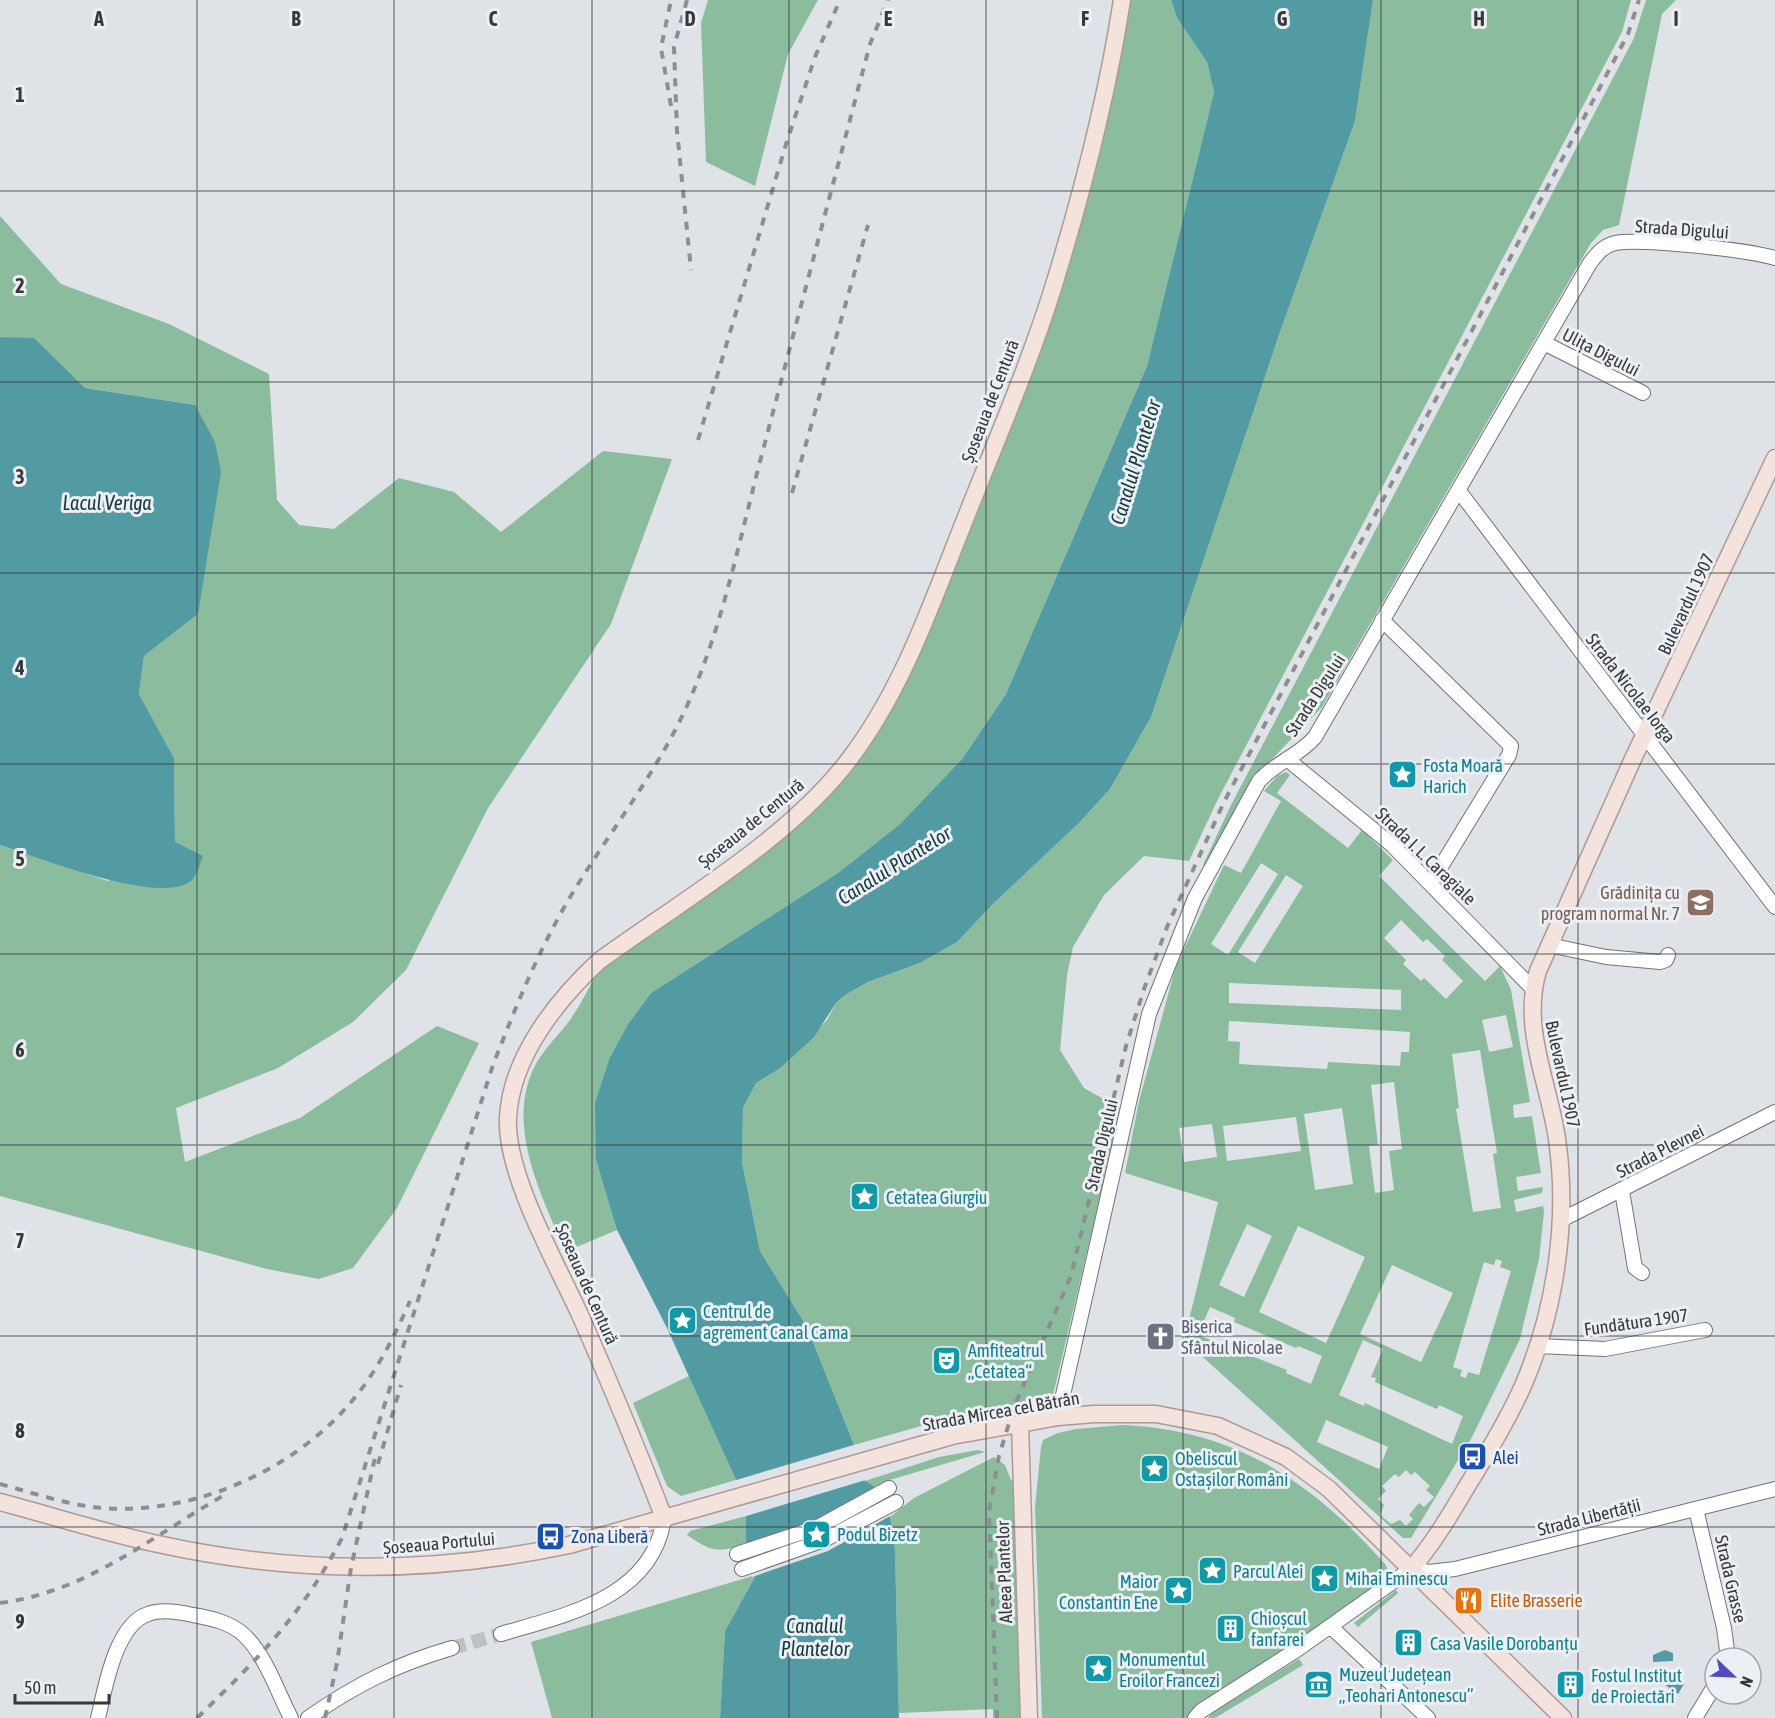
<svg xmlns="http://www.w3.org/2000/svg" width="1775" height="1718" font-family="'Asap Condensed',sans-serif">
	<style>
		.green { fill: #8bbc9d; fill-rule: evenodd }
		.water { fill: #529ba2 }
		.pier { fill: #dfe2e7 }
		.lines { fill: none; stroke-linecap: round; stroke-linejoin: round }
		.minor-tunnel { stroke: #bdc0c4; stroke-width: 14; stroke-dasharray: 14 7; stroke-linecap: butt }
		.minor-casing { stroke: #717378; stroke-width: 16 }
		.major-casing { stroke: #ad9a95; stroke-width: 19 }
		.minor { stroke: #fff; stroke-width: 14 }
		.major { stroke: #f4e2dd; stroke-width: 16 }
		.rail { stroke: #8c8e92; stroke-width: 4; stroke-dasharray: 8 8; stroke-linecap: butt }
		.grid { fill: none; stroke: #37383a; stroke-width: 1.5; stroke-opacity: 0.55 }
		.labels { text-anchor: middle; dominant-baseline: central; stroke-width: 6; stroke-linejoin: round; paint-order: stroke }
		.street-label { font-size: 18px; fill: #37383a; stroke: #eceff4 }
		.culture-label { font-size: 18px; fill: #0d838f; stroke: #eceff4; text-anchor: start }
		.education-label { font-size: 18px; fill: #785e54; stroke: #eceff4; text-anchor: end }
		.worship-label { font-size: 18px; fill: #5b616d; stroke: #eceff4; text-anchor: start }
		.transit-label { font-size: 18px; fill: #164399; stroke: #eceff4; text-anchor: start }
		.food-label { font-size: 18px; fill: #c56008; stroke: #eceff4; text-anchor: start }
		.water-label { font-size: 20px; font-style: italic; fill: #153a3d; stroke: #eceff4 }
		.grid-label { font-size: 20px; text-anchor: middle; font-weight: bold; fill: #37383a; stroke: #eceff4; stroke-width: 6; stroke-linejoin: round; paint-order: stroke }
	</style>
	<rect width="100%" height="100%" fill="#dfe2e7"/>
	<path class="green" d="M708 0H818L788 54 755 186 706 162 701 23Z
		M1131 0H1171L1177 18 1207 62 1214 92 1147 366 1006 694 962 759 900 824 838 873 651 993 628 1024 610 1057 608 1195 617 1230 565 1252C543 1197 507 1131 532 1072 540 1053 555 1039 567 1024 579 1008 588 990 597 972L785 838 820 805 851 770 1037 355 1062 288 1112 96Z
		M1373 0H1631L1622 32 1218 799 1189 861 1144 856 1104 895 1073 947 1067 975 1060 1050 1084 1088 1121 1109 1053 1395 1046 1399 960 1415 854 1445 807 1327 760 1251 742 1162 743 1108 756 1083 779 1069 827 1020 836 1003 845 995 868 982 920 963 957 942 994 903 1079 823 1110 789 1151 717 1279 335 1355 121Z
		M1646 0H1676L1662 14 1619 225 1603 230 1591 243 1322 707 1254 778 1207 866 1203 865 1231 805 1634 38Z
		M0 216 61 284 169 324 269 374 277 500 299 525 334 529 399 478 454 492 501 532 603 451 672 459 611 624 488 808 406 970 353 1022 278 1068 176 1108 185 1162 300 1118 437 1026 479 1043 397 1208 353 1268 319 1279 267 1269 0 1196V845L108 881 175 842 174 758 139 694 144 656 198 614 195 405 85 388 34 339 0 337Z
		M1286 772 1290 775 1277 793 1348 848 1362 830 1393 860 1379 876 1485 981 1500 966 1511 990 1530 1102 1513 1105 1514 1118 1532 1116 1541 1173 1516 1177 1518 1191 1543 1187 1542 1193 1514 1200 1516 1212 1543 1206 1544 1212 1539 1259 1520 1339 1472 1437 1411 1538H1403L1184 1340 1218 1202 1125 1173 1139 1101 1176 966 1224 865 1241 873 1281 801 1264 791 1277 776ZM1261 863 1278 874 1228 955 1211 944ZM1286 875 1303 886 1255 963 1238 952ZM1401 920 1423 942 1427 939 1445 956 1442 960 1463 981 1446 999 1424 978 1421 981 1403 964 1406 960 1384 938ZM1229 983 1401 990V1010L1229 1003ZM1506 1015 1513 1047 1489 1052 1482 1020ZM1229 1021 1410 1032 1409 1052H1401L1400 1066 1328 1062 1327 1069 1239 1064 1240 1042 1228 1041ZM1480 1050 1497 1153 1493 1154 1501 1208 1473 1212 1456 1109 1459 1108 1452 1054ZM1394 1082 1402 1149 1389 1151 1394 1190 1375 1193 1369 1146 1378 1145 1371 1085ZM1342 1108 1353 1184 1315 1190 1304 1114ZM1296 1117 1301 1151 1227 1161 1223 1126ZM1212 1124 1217 1157 1184 1162 1179 1128ZM1247 1224 1272 1236 1244 1297 1219 1285ZM1298 1226 1365 1257 1326 1343 1259 1312ZM1496 1259 1502 1261 1500 1267 1511 1271 1479 1375 1468 1372 1466 1378 1460 1376 1462 1370 1453 1367 1484 1262 1494 1265ZM1392 1265 1453 1293 1421 1362 1360 1334ZM1210 1307 1235 1318 1234 1322 1296 1348 1298 1346 1322 1356 1311 1384 1286 1373 1287 1370 1198 1335ZM1363 1340 1383 1349 1371 1377 1376 1378 1375 1382 1437 1409 1439 1405 1463 1416 1452 1444 1365 1403 1364 1406 1339 1395ZM1326 1420 1388 1447 1379 1469 1317 1442ZM1406 1470 1411 1475 1415 1472 1430 1486 1426 1490 1434 1497 1424 1507 1419 1503 1409 1515 1413 1519 1406 1526 1400 1520 1391 1524 1380 1515 1384 1505 1378 1499 1386 1491 1382 1486 1395 1474 1399 1477Z
		M689 1376 736 1480 681 1496 667 1486 633 1403Z
		M1123 1425C1235 1430 1311 1481 1384 1563 1390 1570 1387 1576 1394 1582L1195 1718H1042L1035 1507 1041 1447 1043 1440 1058 1433 1076 1429Z
		M978 1450 985 1452 886 1481 875 1487 865 1481 939 1457Z
		M994 1457 1005 1465 1011 1480H1014L1023 1718H993V1709L899 1713 895 1550 890 1517 914 1498Z
		M746 1516V1544C719 1553 711 1552 687 1535L690 1531Z
		M756 1575 725 1631 720 1718H552L531 1642Z
		M1396 1590 1398 1593 1358 1627 1354 1623Z
		M1299 1659 1303 1665 1215 1718H1208L1212 1712Z"/>
	<path class="water" d="M1171 0H1373L1355 121 1279 335 1151 717 1110 789 1079 823 994 903 957 942 920 963 868 982 845 995 836 1003 814 1037 779 1069 756 1083 743 1108 742 1162 760 1251 807 1327 854 1445 864 1480 875 1487 890 1517 895 1550 899 1718H720L725 1631 756 1575 746 1544V1516L736 1480 667 1328 617 1230 596 1159 595 1103 610 1057 628 1024 651 993 838 873 900 824 962 759 1006 694 1147 366 1214 92 1207 62 1177 18Z
		M0 337 34 338 85 388 195 405 215 442 221 472 198 614 144 656 139 694 174 758 175 842 203 856C200 863 197 876 191 881 160 906 37 857 0 845Z
		M1665 1650 1673 1653V1661L1653 1662V1655Z
		M1670 1675 1684 1684 1678 1694 1664 1684Z"/>
	<path class="pier" d="M857 1444 869 1479 743 1517 733 1481Z
		M878 1485 892 1515 828 1551 752 1577 743 1545 817 1519Z"/>
	<g class="lines">
		<path class="minor-tunnel" d="M452 1648 501 1634"/>
		<defs>
			<path id="minor" d="M1544 343 1643 393
				M1459 491 1775 907
				M1382 620 1511 746 1509 755 1431 883
				M1287 759 1392 845 1533 989
				M1549 945 1606 957 1660 962 1666 960 1668 955
				M1622 1191 1635 1268 1642 1273
				M1561 1220 1775 1112
				M1537 1346 1605 1349 1705 1330
				M1058 1417 1149 1014 1195 898 1259 781C1276 762 1299 756 1315 737L1590 263C1597 254 1603 246 1615 243 1641 238 1748 250 1775 258
				M1696 1509 1724 1628 1728 1658
				M737 1554 818 1527 889 1488
				M742 1569 824 1540 896 1502
				M1331 1627 1428 1718
				M501 1634C565 1615 653 1598 664 1518
				M98 1718C105 1689 115 1625 148 1614 161 1609 180 1612 193 1615 210 1618 230 1622 244 1635 266 1656 277 1691 291 1718
				M308 1718C355 1685 397 1664 452 1648
				M1195 1718 1201 1711 1298 1649 1411 1569 1429 1572 1455 1569 1775 1489
				M1695 1718 1715 1685"/>
			<path id="major" d="M1020 1424 1029 1718
				M0 1502C53 1516 105 1533 158 1544 294 1574 433 1574 569 1545L952 1436 1058 1417 1094 1414H1156L1218 1426 1286 1457 1329 1489 1563 1718
				M664 1518C638 1450 610 1383 581 1317 557 1264 505 1174 508 1118 511 1057 557 1000 599 961 681 901 790 839 851 757 905 685 933 599 966 517 996 441 1029 365 1053 288 1082 194 1107 97 1122 0
				M1411 1569C1434 1543 1451 1513 1469 1483 1488 1452 1507 1421 1522 1388 1555 1313 1569 1221 1557 1139 1549 1083 1521 1028 1538 971L1632 761 1775 458"/>
		</defs>
		<use href="#minor" class="minor-casing"/>
		<use href="#major" class="major-casing"/>
		<use href="#minor" class="minor"/>
		<use href="#major" class="major"/>
		<path class="rail" d="M687 0 674 47 677 131 691 270
			M671 106 661 48 671 0
			M698 440 787 141 815 57 840 0
			M792 493 868 225
			M378 1464 401 1385
			M0 1484C33 1493 68 1505 102 1508 189 1515 286 1474 344 1410 373 1379 393 1340 410 1301
			M0 1603C88 1592 153 1535 228 1493
			M197 1718C258 1659 302 1615 342 1538L493 1065C518 1001 543 939 580 881 619 819 665 760 693 692 725 616 741 533 762 454 798 317 834 180 870 44L888 0
			M325 1718 337 1663 351 1568 376 1453
			M997 1718 989 1511 999 1456 1014 1407 1071 1276 1126 1046 1144 989 1167 927 1224 802 1628 34 1639 0"/>
	</g>
	<path class="grid" d="M197 0V1718M394 0V1718M592 0V1718M789 0V1718M986 0V1718M1183 0V1718M1381 0V1718M1578 0V1718M0 191H1775M0 382H1775M0 573H1775M0 764H1775M0 954H1775M0 1145H1775M0 1336H1775M0 1527H1775"/>
	<defs>
		<symbol id="sight-square" viewBox="-11 -11 22 22"><rect x="-9" y="-9" width="18" height="18" rx="4" fill="#0f9aa8" stroke="#eceff4"/><path d="M0-6L1.8-2.2L6-1.7L2.9 1.2L3.7 5.4L0 3.3L-3.7 5.4L-2.9 1.2L-6-1.7L-1.8-2.2Z" fill="#fff"/></symbol>
		<symbol id="school-square" viewBox="-11 -11 22 22"><rect x="-9" y="-9" width="18" height="18" rx="4" fill="#8d6e63" stroke="#eceff4"/><path d="M0-5L7-2L0 1L-7-2ZM-4 1L0 2.5L4 1V4Q0 6-4 4Z" fill="#fff"/></symbol>
		<symbol id="church-square" viewBox="-11 -11 22 22"><rect x="-9" y="-9" width="18" height="18" rx="4" fill="#6b7280" stroke="#eceff4"/><path d="M-1.2-6h2.4v3.5h3.3v2.4h-3.3V6h-2.4V-.1h-3.3v-2.4h3.3Z" fill="#fff"/></symbol>
		<symbol id="theatre-square" viewBox="-11 -11 22 22"><rect x="-9" y="-9" width="18" height="18" rx="4" fill="#0f9aa8" stroke="#eceff4"/><path d="M-5-5.5Q0-4 5-5.5V0Q5 5 0 6Q-5 5-5 0ZM-3.3-2.5H-1v1.5H-3.3ZM1-2.5H3.3v1.5H1ZM-2.8 1Q0 5.5 2.8 1Z" fill="#fff"/></symbol>
		<symbol id="bus-square" viewBox="-11 -11 22 22"><rect x="-9" y="-9" width="18" height="18" rx="4" fill="#1a4fb4" stroke="#eceff4"/><path d="M-5-6H5V4H4V6H2V4H-2V6H-4V4H-5ZM-3.5-4V0h7V-4ZM-3.5 1.2v1.5H-2V1.2ZM2 1.2v1.5H3.5V1.2Z" fill="#fff"/></symbol>
		<symbol id="restaurant-square" viewBox="-11 -11 22 22"><rect x="-9" y="-9" width="18" height="18" rx="4" fill="#e8710a" stroke="#eceff4"/><path d="M-5-6h1v4h1v-4h1v4h1v-4h1v5L-1.5 .5V6h-2V.5L-5-1ZM5-6V6H3V1.5H1.5Q1.5-4 5-6Z" fill="#fff"/></symbol>
		<symbol id="building-square" viewBox="-11 -11 22 22"><rect x="-9" y="-9" width="18" height="18" rx="4" fill="#0f9aa8" stroke="#eceff4"/><path d="M-4-6H4V6H1V3H-1V6H-4ZM-2.5-4.3h1.7v1.8h-1.7ZM.8-4.3h1.7v1.8H.8ZM-2.5-1h1.7V.8h-1.7ZM.8-1h1.7V.8H.8Z" fill="#fff"/></symbol>
		<symbol id="museum-square" viewBox="-11 -11 22 22"><rect x="-9" y="-9" width="18" height="18" rx="4" fill="#0f9aa8" stroke="#eceff4"/><path d="M0-6L6-3V-2H-6V-3ZM-5-1h2V3h-2ZM-1-1h2V3h-2ZM3-1h2V3H3ZM-6 4H6V6H-6Z" fill="#fff"/></symbol>
	</defs>
	<g fill-rule="evenodd">
		<use href="#sight-square" x="1386" y="758" width="33" height="33"/>
		<use href="#school-square" x="1684" y="886" width="33" height="33"/>
		<use href="#sight-square" x="848" y="1180" width="33" height="33"/>
		<use href="#sight-square" x="666" y="1304" width="33" height="33"/>
		<use href="#church-square" x="1144" y="1320" width="33" height="33"/>
		<use href="#theatre-square" x="930" y="1344" width="33" height="33"/>
		<use href="#bus-square" x="1456" y="1440" width="33" height="33"/>
		<use href="#sight-square" x="1138" y="1452" width="33" height="33"/>
		<use href="#sight-square" x="800" y="1518" width="33" height="33"/>
		<use href="#bus-square" x="534" y="1520" width="33" height="33"/>
		<use href="#sight-square" x="1196" y="1554" width="33" height="33"/>
		<use href="#sight-square" x="1308" y="1562" width="33" height="33"/>
		<use href="#sight-square" x="1162" y="1574" width="33" height="33"/>
		<use href="#restaurant-square" x="1452" y="1584" width="33" height="33"/>
		<use href="#building-square" x="1214" y="1612" width="33" height="33"/>
		<use href="#building-square" x="1392" y="1626" width="33" height="33"/>
		<use href="#sight-square" x="1082" y="1652" width="33" height="33"/>
		<use href="#museum-square" x="1302" y="1668" width="33" height="33"/>
		<use href="#building-square" x="1554" y="1668" width="33" height="33"/>
	</g>
	<g class="labels">
		<g class="street-label">
			<text transform="translate(1682 229) rotate(4)">Strada Digului</text>
			<text transform="translate(1601 352) rotate(27)">Ulița Digului</text>
			<text transform="translate(990 401) rotate(-69)">Șoseaua de Centură</text>
			<text transform="translate(1686 604) rotate(-65)">Bulevardul 1907</text>
			<text transform="translate(1631 688) rotate(52)">Strada Nicolae Iorga</text>
			<text transform="translate(1315 695) rotate(-57)">Strada Digului</text>
			<text transform="translate(751 823) rotate(-39)">Șoseaua de Centură</text>
			<text transform="translate(1426 856) rotate(44)">Strada I. L. Caragiale</text>
			<text transform="translate(1563 1074) rotate(78)">Bulevardul 1907</text>
			<text transform="translate(1101 1145) rotate(-77)">Strada Digului</text>
			<text transform="translate(1660 1151) rotate(-27)">Strada Plevnei</text>
			<text transform="translate(587 1284) rotate(66)">Șoseaua de Centură</text>
			<text transform="translate(1636 1322) rotate(-8)">Fundătura 1907</text>
			<text transform="translate(1001 1411) rotate(-10)">Strada Mircea cel Bătrân</text>
			<text transform="translate(1589 1517) rotate(-14)">Strada Libertății</text>
			<text transform="translate(439 1543) rotate(-5)">Șoseaua Portului</text>
			<text transform="translate(1004 1572) rotate(-92)">Aleea Plantelor</text>
			<text transform="translate(1731 1579) rotate(77)">Strada Grasse</text>
		</g>
		<g class="culture-label">
			<text x="1423" y="765">Fosta Moară<tspan x="1423" dy="21">Harich</tspan></text>
			<text x="886" y="1197">Cetatea Giurgiu</text>
			<text x="703" y="1311">Centrul de<tspan x="703" dy="21">agrement Canal Cama</tspan></text>
			<text x="968" y="1350">Amfiteatrul<tspan x="968" dy="21">„Cetatea“</tspan></text>
			<text x="1175" y="1458">Obeliscul<tspan x="1175" dy="21">Ostașilor Români</tspan></text>
			<text x="837" y="1534">Podul Bizetz</text>
			<text x="1233" y="1571">Parcul Alei</text>
			<text x="1345" y="1578">Mihai Eminescu</text>
			<text x="1158" y="1581" text-anchor="end">Maior<tspan x="1158" dy="21">Constantin Ene</tspan></text>
			<text x="1251" y="1618">Chioșcul<tspan x="1251" dy="21">fanfarei</tspan></text>
			<text x="1430" y="1643">Casa Vasile Dorobanțu</text>
			<text x="1119" y="1659">Monumentul<tspan x="1119" dy="21">Eroilor Francezi</tspan></text>
			<text x="1339" y="1674">Muzeul Județean<tspan x="1339" dy="21">„Teohari Antonescu”</tspan></text>
			<text x="1591" y="1675">Fostul Institut<tspan x="1591" dy="21">de Proiectări</tspan></text>
		</g>
		<g class="education-label">
			<text x="1680" y="892">Grădinița cu<tspan x="1680" dy="21">program normal Nr. 7</tspan></text>
		</g>
		<g class="worship-label">
			<text x="1181" y="1326">Biserica<tspan x="1181" dy="21">Sfântul Nicolae</tspan></text>
		</g>
		<g class="transit-label">
			<text x="1493" y="1457">Alei</text>
			<text x="571" y="1536">Zona Liberă</text>
		</g>
		<g class="food-label">
			<text x="1490" y="1600">Elite Brasserie</text>
		</g>
		<g class="water-label">
			<text transform="translate(1135 462) rotate(-73)">Canalul Plantelor</text>
			<text x="107" y="502">Lacul Veriga</text>
			<text transform="translate(894 865) rotate(-32)">Canalul Plantelor</text>
			<text x="815" y="1625">Canalul<tspan x="815" dy="23">Plantelor</tspan></text>
		</g>
	</g>
	<g class="grid-label">
		<text x="99" y="26">A</text>
		<text x="296" y="26">B</text>
		<text x="493" y="26">C</text>
		<text x="690" y="26">D</text>
		<text x="888" y="26">E</text>
		<text x="1085" y="26">F</text>
		<text x="1282" y="26">G</text>
		<text x="1479" y="26">H</text>
		<text x="1676" y="26">I</text>
		<text x="20" y="102">1</text>
		<text x="20" y="293">2</text>
		<text x="20" y="484">3</text>
		<text x="20" y="675">4</text>
		<text x="20" y="866">5</text>
		<text x="20" y="1057">6</text>
		<text x="20" y="1248">7</text>
		<text x="20" y="1438">8</text>
		<text x="20" y="1629">9</text>
	</g>
	<g transform="translate(1733 1676) rotate(113)"><circle r="28" fill="#eceff4" stroke="#a4a6aa" stroke-width="1.5"/>
	<path d="M0-4.5L10 22L0 15L-10 22Z" fill="#4e4cc2"/>
	<text y="-9" font-size="16" font-weight="bold" text-anchor="middle" fill="#37383a">N</text>
	</g>
	<path d="M15 1694v9h94v-9" fill="none" stroke="#37383a" stroke-width="3"/>
	<text x="24" y="1694" font-size="18" fill="#37383a" stroke="#eceff4" stroke-width="4.5" paint-order="stroke">50 m</text>
</svg>
